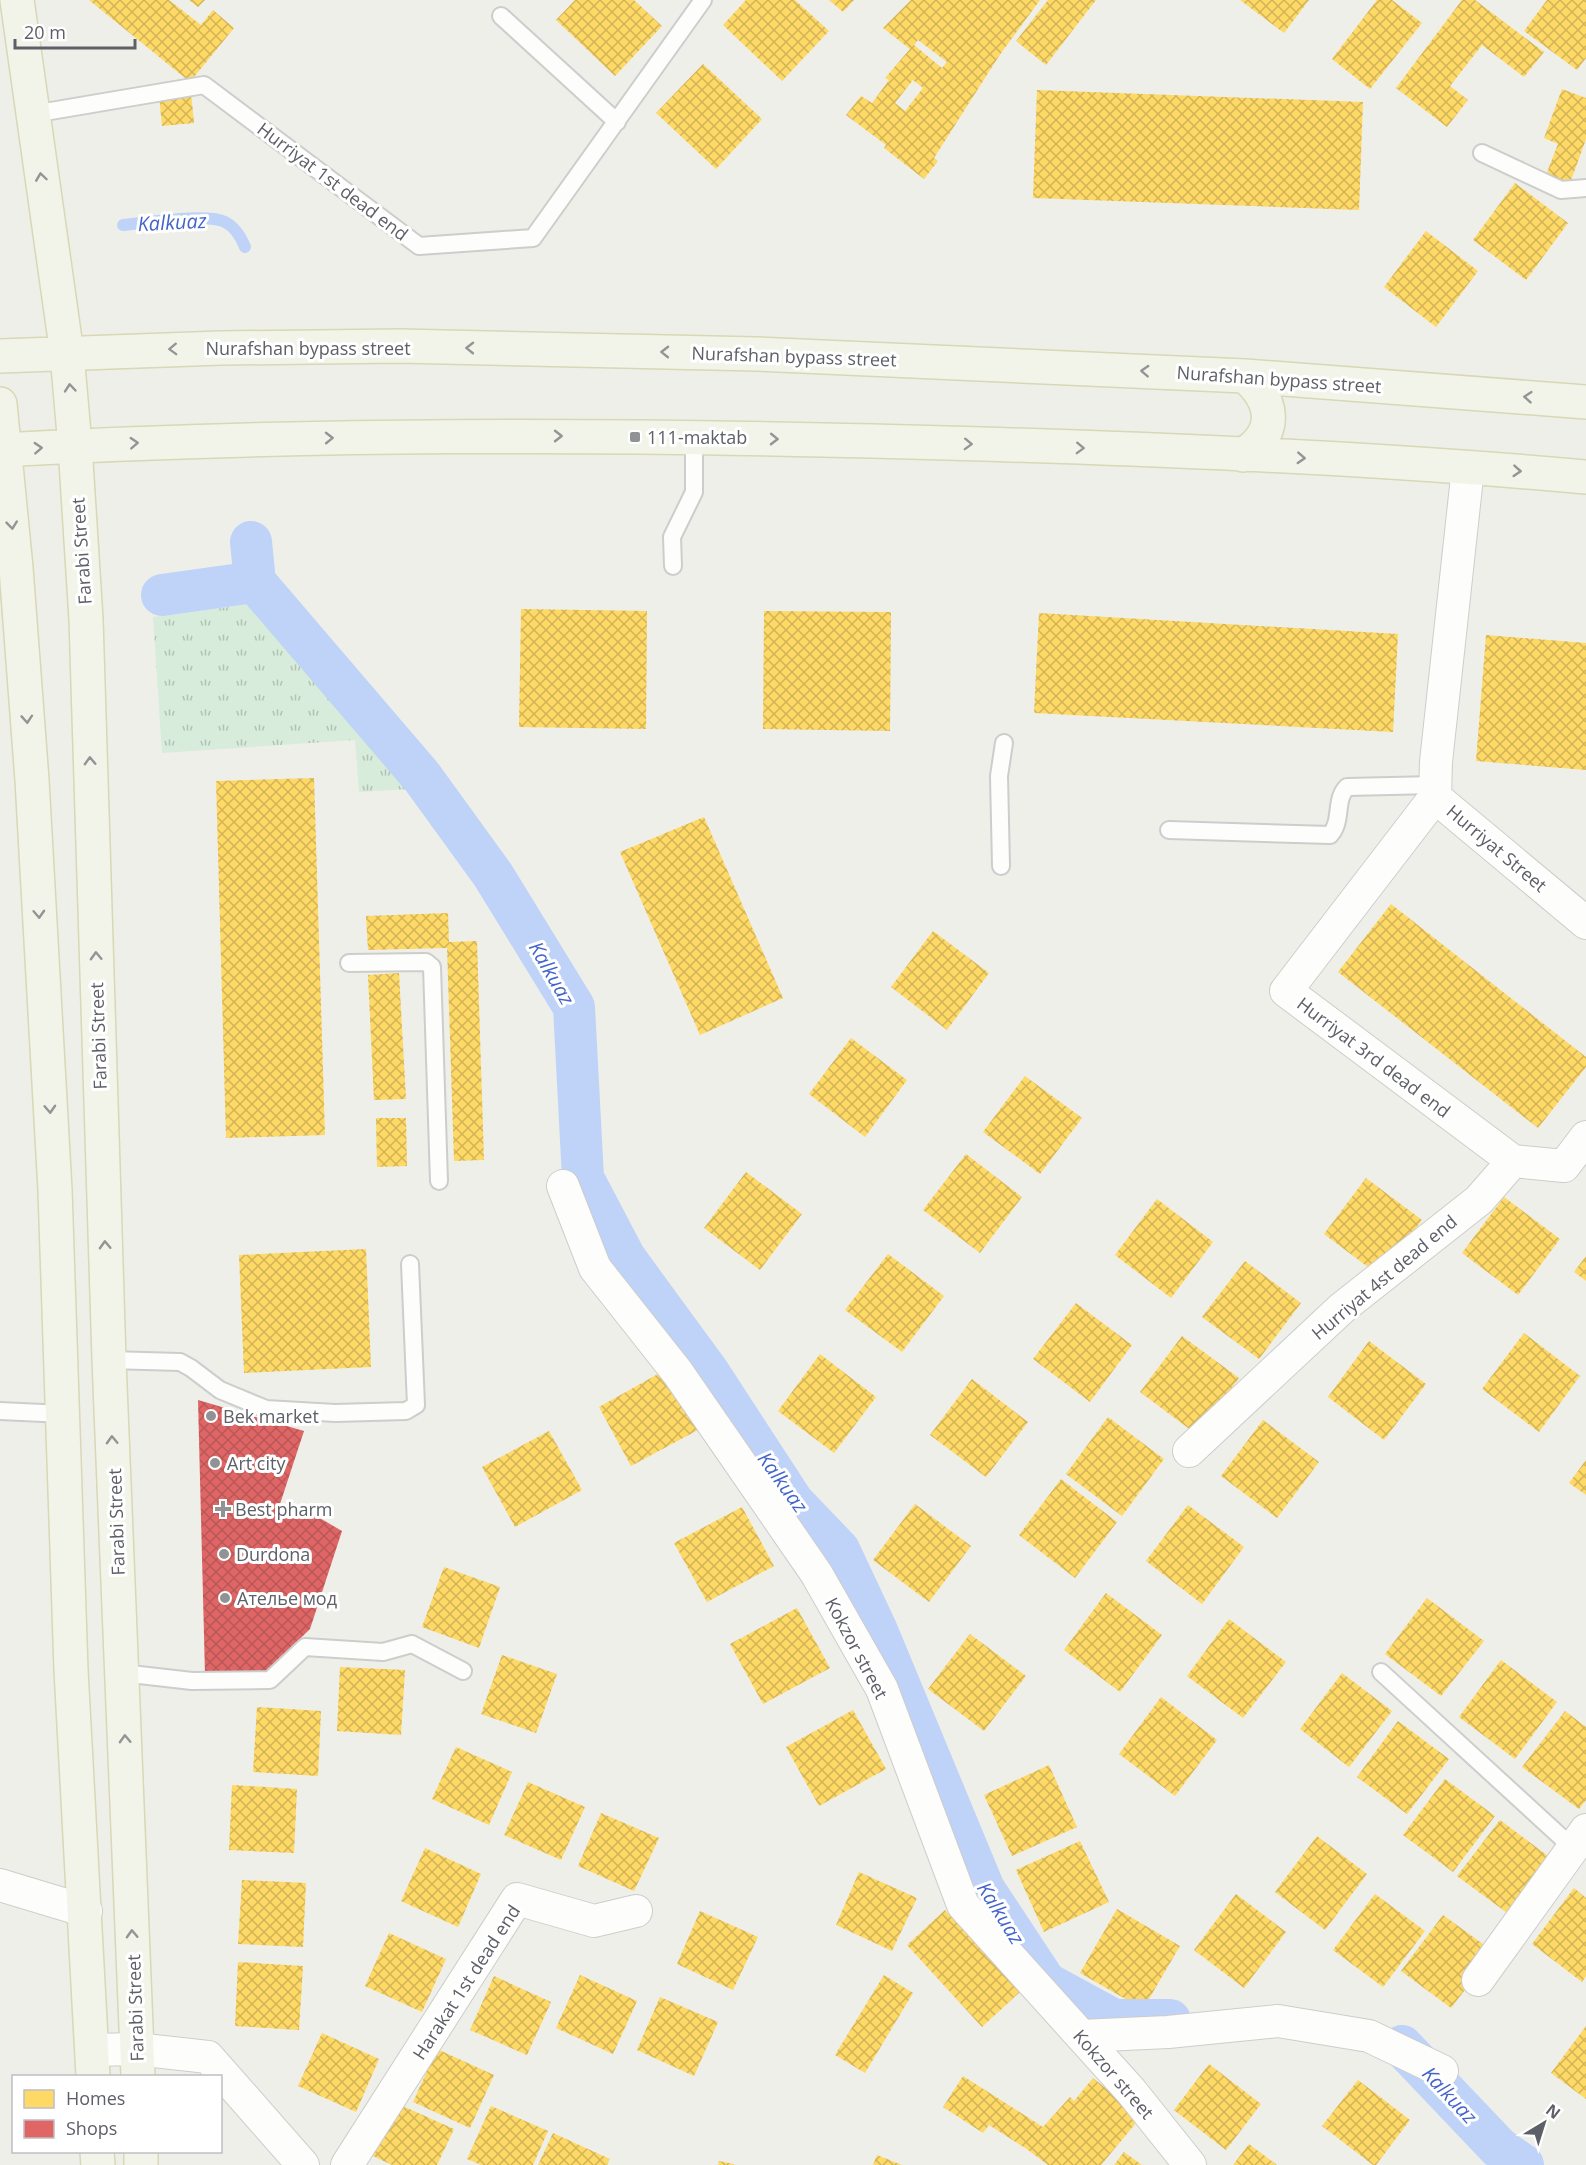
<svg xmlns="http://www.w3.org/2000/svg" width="1586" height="2165" font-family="'Open Sans',sans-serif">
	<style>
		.grass { fill: url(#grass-tufts) }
		.homes { fill: url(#homes-cross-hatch); fill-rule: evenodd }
		.shops { fill: url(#shops-cross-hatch) }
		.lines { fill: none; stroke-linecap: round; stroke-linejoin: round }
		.stream { stroke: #bfd2f8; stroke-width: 12 }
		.canal { stroke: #bfd2f8; stroke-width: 42 }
		.service-casing { stroke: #cccdcc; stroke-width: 20 }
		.minor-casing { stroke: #cccdcc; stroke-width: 34 }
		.primary-casing { stroke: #d8d7b6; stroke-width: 36 }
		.service { stroke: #fdfdfc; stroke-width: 16 }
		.minor { stroke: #fdfdfc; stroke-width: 32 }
		.primary { stroke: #f3f4e9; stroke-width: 33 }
		.oneway { stroke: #929495 }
		.poi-dot { fill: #919295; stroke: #fff; stroke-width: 2 }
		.labels { text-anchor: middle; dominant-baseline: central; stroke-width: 6; stroke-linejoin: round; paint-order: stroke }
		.street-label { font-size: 18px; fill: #5e6068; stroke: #fff }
		.poi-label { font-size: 18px; fill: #5e6068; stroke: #fff; text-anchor: start }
		.water-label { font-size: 20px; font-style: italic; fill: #4364cb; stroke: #fff }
	</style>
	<defs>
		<pattern id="grass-tufts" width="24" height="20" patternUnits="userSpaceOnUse" patternTransform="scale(1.5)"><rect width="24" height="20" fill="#d7ecda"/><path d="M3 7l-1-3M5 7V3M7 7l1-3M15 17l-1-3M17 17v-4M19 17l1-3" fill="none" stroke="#b2c3b5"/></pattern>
		<pattern id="homes-cross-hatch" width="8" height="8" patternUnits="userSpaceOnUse" patternTransform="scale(1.5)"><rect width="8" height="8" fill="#ffd966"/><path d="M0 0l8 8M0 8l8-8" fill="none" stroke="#d2b358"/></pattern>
		<pattern id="shops-cross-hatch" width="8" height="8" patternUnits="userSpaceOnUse" patternTransform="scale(1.5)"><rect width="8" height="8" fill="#e06666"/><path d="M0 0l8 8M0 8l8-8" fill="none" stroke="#b95758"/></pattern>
	</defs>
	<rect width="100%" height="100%" fill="#efefe9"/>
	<path class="grass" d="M252 604H253L410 789 359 792 355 740 162 753 153 617Z"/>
	<path class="homes" d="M89 0H169L201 25 213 10 234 28 190 82Z
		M189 0H205L198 7Z
		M575 0H634L662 26 615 76 556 20Z
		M746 0H795L829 31 782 81 723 25Z
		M829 0H854L843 12Z
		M911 0H1040L999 56 934 158 938 161 924 179 884 148 886 145 846 115 861 96 872 103 889 80 885 78 910 49 883 28ZM918 40 947 62 942 68 914 45ZM913 80 923 88 905 111 895 103Z
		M1048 0H1096L1046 65 1016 41Z
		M1240 0H1309L1284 33Z
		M1377 0H1392L1422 23 1370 89 1332 59Z
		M1462 0H1475L1544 52 1524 77 1482 45 1450 86 1468 100 1447 127 1396 88Z
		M1547 0H1586V58L1577 70 1524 31Z
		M703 64 762 119 716 169 656 113Z
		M1562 89 1586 98V139L1568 189 1544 180 1558 144 1544 138Z
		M1037 90 1363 102 1359 210 1033 198Z
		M191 92 194 123 162 126 159 95Z
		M1515 183 1568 223 1526 280 1473 240Z
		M1426 231 1478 271 1436 327 1384 287Z
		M521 609 647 611 646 729 519 727Z
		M764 611 891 612 890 731 763 729Z
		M1039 613 1398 634 1393 732 1034 713Z
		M1486 635 1586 643V770L1476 761Z
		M314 778 325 1135 226 1138 216 781Z
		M704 817 783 998 700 1035 620 852Z
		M1391 904 1586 1057V1067L1538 1128 1338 972Z
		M448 913 449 942 477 941 484 1160 454 1161 447 948 368 950 366 916Z
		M933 931 989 973 947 1030 891 987Z
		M399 973 406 1099 374 1100 368 975Z
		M851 1038 907 1080 865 1137 809 1094Z
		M1025 1076 1082 1118 1040 1174 983 1132Z
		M376 1118H406L407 1166 377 1167Z
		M966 1154 1022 1197 980 1253 923 1210Z
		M746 1172 802 1214 760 1270 704 1228Z
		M1366 1178 1422 1220 1380 1276 1324 1234Z
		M1504 1197 1560 1239 1518 1295 1462 1253Z
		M1157 1199 1213 1242 1171 1298 1115 1255Z
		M366 1249 371 1367 244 1373 239 1255Z
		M888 1254 944 1296 902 1352 845 1310Z
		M1586 1256V1281L1574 1272Z
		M1245 1261 1301 1303 1259 1359 1202 1317Z
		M1076 1303 1132 1345 1090 1402 1033 1359Z
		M1524 1333 1580 1376 1539 1432 1482 1389Z
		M1182 1336 1239 1378 1196 1434 1140 1392Z
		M1369 1341 1426 1384 1384 1440 1328 1397Z
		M820 1354 876 1397 834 1453 778 1411Z
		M665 1370 698 1430 631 1466 599 1407Z
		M972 1379 1028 1422 986 1477 930 1435Z
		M1108 1417 1164 1459 1122 1516 1066 1474Z
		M1263 1420 1319 1462 1277 1518 1221 1476Z
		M549 1431 582 1490 515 1527 482 1467Z
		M1586 1460V1495L1569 1483Z
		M1061 1479 1117 1522 1075 1578 1019 1535Z
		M915 1504 971 1546 929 1602 873 1560Z
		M1188 1505 1244 1547 1202 1604 1146 1561Z
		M742 1507 774 1566 707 1602 674 1543Z
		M444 1567 500 1587 479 1648 422 1627Z
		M1106 1593 1162 1635 1120 1692 1064 1650Z
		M1427 1598 1484 1641 1441 1696 1385 1654Z
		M797 1608 830 1668 763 1704 730 1644Z
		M1229 1619 1286 1662 1243 1718 1187 1676Z
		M970 1634 1026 1676 984 1731 928 1689Z
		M502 1655 557 1674 536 1733 481 1714Z
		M1501 1660 1557 1702 1515 1759 1459 1717Z
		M340 1667 405 1670 401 1735 337 1731Z
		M1342 1673 1392 1711 1349 1767 1300 1729Z
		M1161 1697 1217 1740 1175 1796 1119 1754Z
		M257 1707 321 1711 318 1776 253 1772Z
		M853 1710 886 1769 819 1806 786 1747Z
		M1565 1711 1586 1727V1800L1579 1809 1522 1767Z
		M1398 1721 1449 1759 1407 1814 1357 1777Z
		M456 1747 512 1772 489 1825 432 1799Z
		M1049 1765 1077 1827 1012 1856 984 1795Z
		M1445 1779 1495 1816 1453 1872 1403 1835Z
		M528 1782 585 1807 561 1860 504 1835Z
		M232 1785 297 1789 294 1853 229 1850Z
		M601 1813 659 1838 634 1891 578 1866Z
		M1500 1820 1556 1862 1514 1918 1457 1876Z
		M1317 1836 1367 1874 1325 1930 1275 1892Z
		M1080 1841 1109 1902 1044 1932 1016 1870Z
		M425 1848 481 1874 458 1927 401 1901Z
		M859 1872 917 1898 892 1951 836 1925Z
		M242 1880 306 1883 303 1947 238 1944Z
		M1574 1888 1586 1898V1976L1582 1982 1532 1944Z
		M1236 1894 1286 1932 1244 1988 1194 1950Z
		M1375 1894 1425 1931 1383 1987 1333 1950Z
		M1117 1909 1180 1946 1143 2009 1080 1973Z
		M945 1910 1020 1992 982 2027 907 1945Z
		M700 1911 758 1937 733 1990 677 1964Z
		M1443 1915 1494 1952 1451 2008 1401 1971Z
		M389 1933 446 1959 422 2012 365 1986Z
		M238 1962 303 1966 299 2030 235 2026Z
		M580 1975 637 2001 613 2054 556 2028Z
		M884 1975 913 1993 865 2073 835 2055Z
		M494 1976 551 2002 527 2055 470 2030Z
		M660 1997 718 2022 694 2076 637 2050Z
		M1586 2026V2099L1551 2073Z
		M322 2033 379 2059 356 2112 298 2086Z
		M437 2049 494 2075 470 2128 413 2102Z
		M1209 2064 1261 2104 1226 2150 1174 2110Z
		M963 2076 1043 2127 1070 2097 1074 2101 1093 2078 1141 2117 1101 2165H1048L1028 2150 989 2125 983 2133 943 2107Z
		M1358 2080 1410 2120 1376 2165H1373L1322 2126Z
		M396 2103 454 2129 437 2165H392L373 2156Z
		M491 2106 548 2131 533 2165H481L467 2159Z
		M553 2133 610 2159 607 2165H538Z
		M1249 2144 1277 2165H1233Z
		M1124 2152 1142 2165H1114Z
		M877 2155 902 2165H873Z
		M719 2161 734 2164V2165H718Z"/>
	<path class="shops" d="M198 1400 304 1431 280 1504 299 1506 342 1531 310 1629 265 1673 205 1675Z"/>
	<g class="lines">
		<path class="stream" d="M123 225C146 223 207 213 225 222 235 227 241 237 245 247"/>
		<path class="canal" d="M251 542 255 582 422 777 493 875 574 1007 583 1178 625 1258 709 1373 793 1502 839 1550 877 1631 984 1889 1046 1983 1114 2020H1170
			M162 595 255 582
			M1402 2046 1499 2148 1523 2165"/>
		<defs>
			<path id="service" d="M501 16 617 122
				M33 114 204 85 419 246 533 238 703 0
				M1482 153 1561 190 1586 188
				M673 566 672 537 694 492V438
				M1169 830 1330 835C1343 821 1334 800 1347 787L1435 785
				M1001 866 999 776 1004 743
				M349 963 426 962 432 967 439 1181
				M109 1360 180 1362 191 1368 220 1390 266 1409 335 1413 406 1411 416 1405 410 1264
				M0 1411 64 1414
				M1381 1672 1573 1848
				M122 1673 192 1681 270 1680 305 1647 383 1652 412 1644 463 1671"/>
			<path id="minor" d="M1435 797 1286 991 1513 1161
				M1435 797 1436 762 1468 468
				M1435 797 1586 923
				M563 1186 595 1268 678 1373 816 1573 882 1689 963 1905 1131 2091 1190 2165
				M1189 1451 1342 1308 1479 1200 1513 1161 1564 1166 1586 1137
				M0 1885 86 1911
				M1478 1980 1586 1830
				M1081 2036 1168 2032 1278 2021 1369 2036 1442 2071
				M92 2050 136 2049 208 2057 303 2165
				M347 2165 517 1899 594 1921 636 1911"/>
			<path id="primary" d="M17 0 67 354 75 446 86 619 109 1360 138 2076
				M0 356 221 348 400 346 757 354 1245 376 1586 402
				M0 404 16 568 32 780 55 1190 71 1670 93 2076
				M0 450C303 433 606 434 909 442 1135 448 1361 457 1586 477
				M1243 455C1278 433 1275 402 1245 376
				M97 2152 98 2165
				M141 2152V2165"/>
		</defs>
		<use href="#service" class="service-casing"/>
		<use href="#minor" class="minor-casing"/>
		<use href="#primary" class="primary-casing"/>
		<use href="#service" class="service"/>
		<use href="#minor" class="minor"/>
		<use href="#primary" class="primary"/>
	</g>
	<defs><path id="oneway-chevron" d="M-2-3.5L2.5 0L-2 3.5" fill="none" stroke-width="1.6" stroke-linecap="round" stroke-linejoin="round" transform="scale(1.5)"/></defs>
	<g class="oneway">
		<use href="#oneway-chevron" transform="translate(41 177) rotate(-98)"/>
		<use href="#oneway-chevron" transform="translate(470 348) rotate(-179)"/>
		<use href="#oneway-chevron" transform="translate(173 349) rotate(178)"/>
		<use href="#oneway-chevron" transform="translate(665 352) rotate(-179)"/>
		<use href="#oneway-chevron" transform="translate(1145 371) rotate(-177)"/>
		<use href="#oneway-chevron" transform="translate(70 388) rotate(-95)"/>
		<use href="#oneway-chevron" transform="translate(1528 397) rotate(-175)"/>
		<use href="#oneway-chevron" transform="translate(558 436)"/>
		<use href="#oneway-chevron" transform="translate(329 438) rotate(-1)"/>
		<use href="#oneway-chevron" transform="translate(774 439) rotate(1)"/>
		<use href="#oneway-chevron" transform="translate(134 443) rotate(-3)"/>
		<use href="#oneway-chevron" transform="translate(968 444) rotate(2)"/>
		<use href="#oneway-chevron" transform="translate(38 448) rotate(-3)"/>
		<use href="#oneway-chevron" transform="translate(1080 448) rotate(2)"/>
		<use href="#oneway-chevron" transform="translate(1301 458) rotate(3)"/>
		<use href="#oneway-chevron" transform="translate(1517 471) rotate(4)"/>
		<use href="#oneway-chevron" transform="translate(12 525) rotate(84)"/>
		<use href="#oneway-chevron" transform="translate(27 719) rotate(86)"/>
		<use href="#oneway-chevron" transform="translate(90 761) rotate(-92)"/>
		<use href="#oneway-chevron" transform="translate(39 914) rotate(87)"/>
		<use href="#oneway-chevron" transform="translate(96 956) rotate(-92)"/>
		<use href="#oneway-chevron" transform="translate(50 1109) rotate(87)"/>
		<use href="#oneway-chevron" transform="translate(105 1245) rotate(-92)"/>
		<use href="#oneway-chevron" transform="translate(112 1440) rotate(-92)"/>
		<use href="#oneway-chevron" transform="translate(125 1739) rotate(-92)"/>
		<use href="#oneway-chevron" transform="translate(132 1934) rotate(-92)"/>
	</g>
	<g class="poi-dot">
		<rect x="629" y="431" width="12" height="12" rx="3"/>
		<circle cx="211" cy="1416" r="6"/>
		<circle cx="215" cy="1463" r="6"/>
		<path d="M220 1500h6v6h6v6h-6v6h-6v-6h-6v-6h6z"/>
		<circle cx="224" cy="1554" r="6"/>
		<circle cx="225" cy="1598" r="6"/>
	</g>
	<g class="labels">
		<g class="street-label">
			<text transform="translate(333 181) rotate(37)">Hurriyat 1st dead end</text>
			<text x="308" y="348">Nurafshan bypass street</text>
			<text transform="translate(794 356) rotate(2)">Nurafshan bypass street</text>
			<text transform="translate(1279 379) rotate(4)">Nurafshan bypass street</text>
			<text transform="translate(81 551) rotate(-94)">Farabi Street</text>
			<text transform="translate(1497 848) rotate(40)">Hurriyat Street</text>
			<text transform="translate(98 1036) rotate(-92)">Farabi Street</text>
			<text transform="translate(1374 1057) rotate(37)">Hurriyat 3rd dead end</text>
			<text transform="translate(1384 1277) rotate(-40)">Hurriyat 4st dead end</text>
			<text transform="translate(116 1522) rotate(-92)">Farabi Street</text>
			<text transform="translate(857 1648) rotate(62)">Kokzor street</text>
			<text transform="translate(466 1982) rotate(-57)">Harakat 1st dead end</text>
			<text transform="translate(135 2008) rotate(-92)">Farabi Street</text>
			<text transform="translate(1114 2074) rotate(49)">Kokzor street</text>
		</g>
		<g class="poi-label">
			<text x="647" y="437">111-maktab</text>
			<text x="223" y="1416">Bek market</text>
			<text x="227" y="1463">Art city</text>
			<text x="235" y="1509">Best pharm</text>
			<text x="236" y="1554">Durdona</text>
			<text x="237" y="1598">Ателье мод</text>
		</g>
		<g class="water-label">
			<text transform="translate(172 222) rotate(-3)">Kalkuaz</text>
			<text transform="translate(552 973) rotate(60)">Kalkuaz</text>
			<text transform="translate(783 1482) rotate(54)">Kalkuaz</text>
			<text transform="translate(1001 1913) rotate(58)">Kalkuaz</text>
			<text transform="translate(1450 2095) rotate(47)">Kalkuaz</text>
		</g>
	</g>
	<rect x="12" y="2075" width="210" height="78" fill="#ffffff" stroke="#bfbfc3" stroke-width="1.5"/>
	<rect x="24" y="2090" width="30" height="18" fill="#ffd966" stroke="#bfbfc3" stroke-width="1.5"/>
	<text x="66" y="2105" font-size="18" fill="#5e6068">Homes</text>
	<rect x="24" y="2120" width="30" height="18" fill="#e06666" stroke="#bfbfc3" stroke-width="1.5"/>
	<text x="66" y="2135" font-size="18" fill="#5e6068">Shops</text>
	<g transform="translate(1544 2123) rotate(38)" stroke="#ffffff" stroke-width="4.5" paint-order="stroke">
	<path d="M0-4.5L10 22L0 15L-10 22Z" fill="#5e6068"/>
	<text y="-9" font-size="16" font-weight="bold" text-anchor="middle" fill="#5e6068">N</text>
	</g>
	<path d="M15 39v9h120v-9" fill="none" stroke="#5e6068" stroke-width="3"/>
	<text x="24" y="39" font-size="18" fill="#5e6068" stroke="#ffffff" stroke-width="4.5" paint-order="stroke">20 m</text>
</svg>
